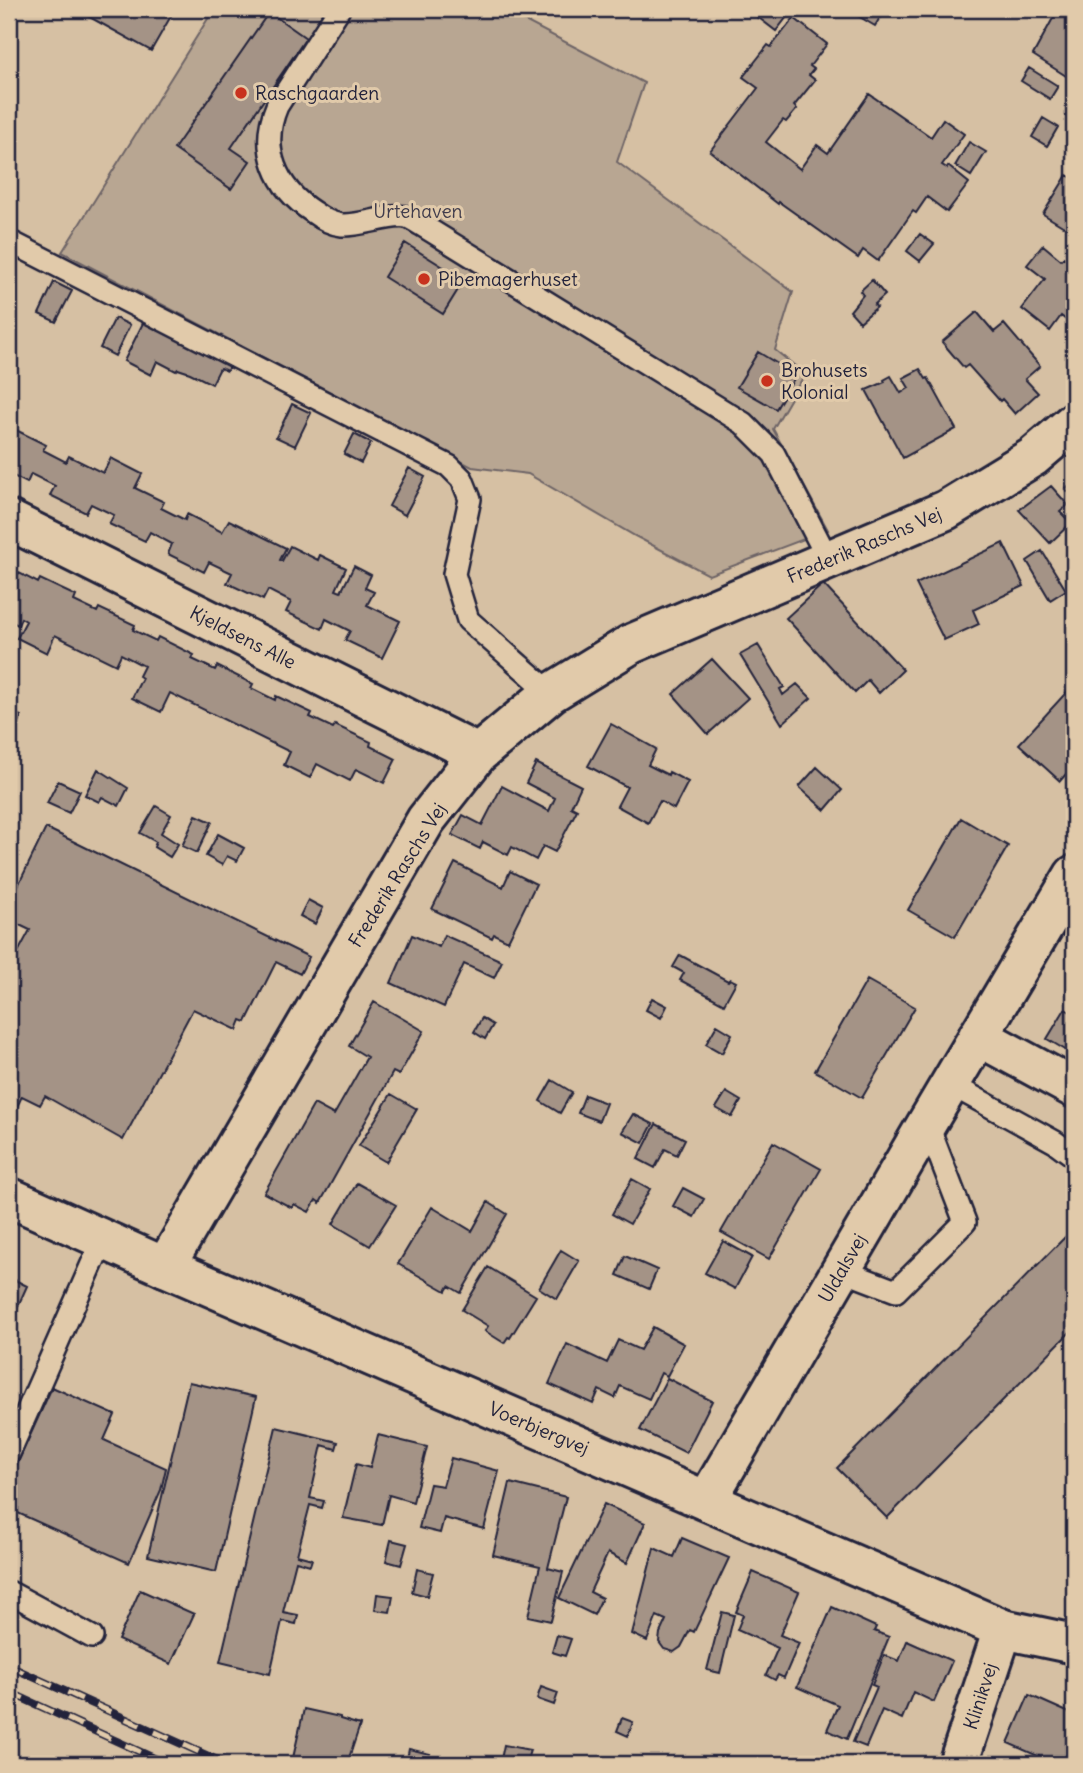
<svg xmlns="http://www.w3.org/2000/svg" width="1083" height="1773" font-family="Delius,sans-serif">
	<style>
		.green { fill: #b8a692; stroke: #6d6466; stroke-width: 2 }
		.building { fill: #a49386; stroke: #22223b; stroke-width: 2 }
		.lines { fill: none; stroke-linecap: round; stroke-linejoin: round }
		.lane-casing { stroke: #22223b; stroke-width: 26 }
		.street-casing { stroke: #22223b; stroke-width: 44 }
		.secondary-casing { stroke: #22223b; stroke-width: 44 }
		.lane { stroke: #e1caaa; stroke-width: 21 }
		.street { stroke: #e1caaa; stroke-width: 38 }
		.secondary { stroke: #e1caaa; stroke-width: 38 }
		.rail-casing { stroke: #22223b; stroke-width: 8 }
		.rail { stroke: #e1caaa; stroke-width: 5; stroke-dasharray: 16; stroke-linecap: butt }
		.poi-dot { fill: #c8321e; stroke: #e1caaa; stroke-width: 2.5 }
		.labels { text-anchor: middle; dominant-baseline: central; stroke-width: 6; stroke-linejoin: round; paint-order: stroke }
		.poi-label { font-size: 19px; fill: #22223b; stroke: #e1caaa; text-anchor: start }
		.park-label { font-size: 19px; fill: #403c4c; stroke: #e1caaa }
		.street-label { font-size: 19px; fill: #22223b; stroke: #e1caaa }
	</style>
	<rect width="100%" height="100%" fill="#d6c0a3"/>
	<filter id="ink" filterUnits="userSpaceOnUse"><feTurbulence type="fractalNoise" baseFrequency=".0143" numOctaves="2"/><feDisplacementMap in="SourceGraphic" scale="14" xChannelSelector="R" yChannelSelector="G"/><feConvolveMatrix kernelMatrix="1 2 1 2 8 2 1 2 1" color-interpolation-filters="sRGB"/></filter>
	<g filter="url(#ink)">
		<path class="green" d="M214 9H502L644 83 617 162 793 292 775 350 805 374 773 429 828 530 709 575 635 536 528 474 472 467 62 252Z"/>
		<path class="building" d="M75 9H175L151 51Z
			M747 9H793L776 31Z
			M862 9H885L875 26 858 16Z
			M1058 9H1074V81L1033 55Z
			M269 12 306 38 231 148 250 161 231 189 174 149Z
			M794 18 827 44 810 66 814 69 809 75 815 80 794 106 797 109 786 122 783 120 766 142 800 169 817 145 828 153 869 94 931 137 943 119 964 134 942 165 947 168 948 166 969 183 947 212 927 197 916 213 913 211 878 261 863 250 858 258 779 202 778 204 710 151 758 88 743 77 768 45 771 47Z
			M1029 68 1058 86 1050 99 1021 81Z
			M1043 118 1058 127 1047 146 1032 137Z
			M969 142 986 152 971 176 955 166Z
			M1067 175 1074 179V233L1043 214Z
			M920 234 934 244 920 261 907 251Z
			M405 243 464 280 443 314 384 277Z
			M1043 245 1061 260 1064 257 1074 265V320L1071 324 1061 316 1050 331 1022 309 1045 279 1027 265Z
			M872 280 885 295 874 305 877 307 860 322 850 311 863 295 860 291Z
			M54 282 72 291 56 322 39 314Z
			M977 312 994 332 1004 324 1040 366 1025 379 1038 393 1015 414 1002 399 1000 401 968 365 964 368 942 342Z
			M115 318 130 325 115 356 100 348Z
			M145 319 231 362 227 371 220 368 212 384 190 373 178 369 176 371 157 361 151 375 124 361Z
			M758 352 796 375 776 409 737 387Z
			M920 369 926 379 928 378 956 429 903 458 866 390 885 382 884 380 891 376 901 393 909 388 903 378Z
			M292 404 311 413 295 446 276 437Z
			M10 427 46 445 43 450 66 462 69 456 103 473 111 458 142 474 135 488 164 502 161 508 185 520 187 514 222 532 229 520 286 548 280 560 282 561 290 546 318 560 320 555 346 568 336 590 341 592 354 566 371 575 365 588 374 592 367 605 400 621 382 658 345 640 350 631 326 619 322 629 286 612 291 602 268 590 263 600 227 583 232 573 209 562 204 572 168 554 172 544 150 532 145 541 109 524 114 515 91 504 86 513 50 495 55 486 31 474 27 483 9 474Z
			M354 434 371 443 361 463 344 454Z
			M409 468 425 477 405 515 389 506Z
			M1074 481V497L1065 489Z
			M1051 486 1068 505 1060 512 1071 523 1050 543 1019 510Z
			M1003 543 1024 586 973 610 979 624 944 640 916 584Z
			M1042 551 1066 590 1050 600 1027 561Z
			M9 563 17 568 15 571 38 583 40 579 76 596 74 601 97 612 99 608 135 625 133 630 156 641 158 637 194 655 192 659 215 670 217 666 253 684 251 688 275 700 276 696 312 713 310 717 333 728 335 725 371 742 370 746 396 759 384 783 356 769 350 781 317 764 310 778 284 765 290 752 170 693 161 712 132 698 142 678 139 676 144 666 121 654 116 665 55 635 47 653 17 638 26 621 21 618 18 625 9 620Z
			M823 584 903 670 879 693 868 680 855 693 786 618Z
			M758 645 784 687 780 689 783 695 797 684 811 698 782 724 740 655Z
			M712 659 748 698 708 734 673 694Z
			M1074 684V765L1060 781 1019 744Z
			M9 711 21 716 9 743Z
			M611 724 656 749 648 765 668 775 669 772 688 782 674 809 660 801 648 823 617 806 627 787 588 766Z
			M536 763 581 786 571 807 577 810 555 852 543 846 536 860 512 847 508 855 483 842 480 849 452 835 463 815 482 825 502 786 549 811 555 798 526 783Z
			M817 767 842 790 825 810 799 787Z
			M98 769 128 788 119 806 102 797 99 802 85 795Z
			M58 781 80 791 69 813 47 803Z
			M156 806 171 815 161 833 178 844 170 857 154 847 156 842 140 833Z
			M196 815 212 822 197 853 182 846Z
			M961 818 1008 846 955 937 908 910Z
			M46 828 309 957 300 974 276 962 246 1022 241 1020 237 1030 193 1009 123 1140 45 1096 40 1105 22 1096 9 1124V969L30 930 9 920V904Z
			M218 834 244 848 237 861 227 856 222 865 206 856Z
			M455 863 503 887 510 871 536 884 508 941 494 934 492 938 432 909Z
			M308 900 323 908 315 924 300 916Z
			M412 935 439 947 444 935 502 961 494 978 464 964 444 1007 391 983Z
			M680 955 728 981 730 979 736 982 724 1004 680 980 684 973 673 967Z
			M867 980 915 1007 862 1098 815 1071Z
			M652 998 667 1006 661 1018 646 1010Z
			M374 1002 424 1031 399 1075 393 1072 320 1203 316 1200 309 1212 294 1204 292 1208 264 1193 314 1104 334 1115 367 1057 349 1046Z
			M1065 1009 1074 1014V1055L1047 1039Z
			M482 1018 493 1025 485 1039 474 1032Z
			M717 1025 732 1034 722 1053 706 1044Z
			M552 1080 572 1092 560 1113 540 1101Z
			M726 1092 741 1101 732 1117 716 1108Z
			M391 1094 417 1109 386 1162 359 1146Z
			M585 1095 606 1103 599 1121 578 1113Z
			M633 1114 653 1124 643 1143 622 1132Z
			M656 1124 685 1139 677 1155 665 1149 655 1168 638 1159Z
			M773 1142 821 1169 769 1259 721 1232Z
			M632 1179 650 1189 630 1224 612 1214Z
			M357 1183 396 1205 370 1246 333 1224Z
			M683 1188 704 1199 694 1217 673 1206Z
			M488 1202 507 1214 461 1293 449 1286 446 1291 398 1264 432 1207 472 1231Z
			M1074 1228V1328L887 1518 837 1468Z
			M723 1241 752 1257 735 1289 705 1273Z
			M561 1250 579 1261 557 1299 539 1288Z
			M625 1256 657 1270 649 1289 617 1275Z
			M488 1267 536 1296 510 1338 508 1337 504 1343 485 1331 488 1326 462 1310Z
			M9 1277 27 1286 9 1326Z
			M653 1327 684 1344 667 1376 661 1373 649 1399 620 1386 615 1398 599 1390 593 1404 549 1384 567 1344 607 1363 618 1340 640 1350Z
			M667 1378 712 1401 686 1453 640 1430Z
			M189 1382 256 1397 216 1572 148 1556Z
			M52 1387 115 1415 104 1440 166 1468 161 1490 129 1563 9 1509V1482Z
			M276 1427 338 1442 336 1449 322 1445 310 1498 324 1501 322 1508 310 1505 297 1555 312 1559 310 1565 296 1561 283 1612 298 1615 296 1624 282 1621 270 1674 220 1662Z
			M378 1435 427 1447 413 1502 389 1495 382 1525 343 1518 356 1464 370 1468Z
			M451 1458 499 1471 484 1529 444 1518 440 1533 419 1528 430 1484 443 1486Z
			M510 1483 566 1497 548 1568 563 1572 551 1621 528 1616 540 1566 493 1555Z
			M604 1504 645 1523 627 1563 608 1553 590 1592 602 1598 594 1615 559 1598Z
			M682 1538 729 1558 694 1632 690 1630 681 1647 674 1652 664 1649 659 1642 660 1633 666 1620 657 1616 647 1641 632 1634 654 1548 674 1557Z
			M391 1540 407 1544 401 1565 386 1561Z
			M417 1569 433 1573 427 1596 412 1592Z
			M753 1572 799 1592 780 1635 799 1643 784 1678 778 1675 775 1680 766 1675 778 1648 737 1630 743 1615 736 1612Z
			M140 1590 194 1614 171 1664 118 1640Z
			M377 1594 393 1596 390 1612 375 1610Z
			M832 1607 876 1627 874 1631 889 1637 847 1739 827 1730 838 1705 797 1687Z
			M722 1612 734 1615 720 1673 707 1670Z
			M557 1635 571 1639 565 1656 552 1652Z
			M907 1641 952 1661 934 1702 913 1692 902 1719 882 1710 866 1747 853 1742 877 1687 872 1685 884 1655 899 1661Z
			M541 1687 558 1693 554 1705 537 1699Z
			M1029 1695 1074 1715V1750L1068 1764H1056L1008 1743Z
			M304 1709 340 1717V1719L360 1725 347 1764 330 1762V1764H319L293 1758Z
			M622 1718 633 1722 628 1736 617 1731Z
			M504 1745 530 1750 526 1764H500Z
			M409 1749 430 1754 427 1764H406Z"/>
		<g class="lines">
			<defs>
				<path id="lane" d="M339 9 277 106C259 148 276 188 313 212 321 218 332 224 342 225 361 226 391 214 406 217 411 218 416 222 420 224L743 423 774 454 829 561
					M9 241 449 466 462 479 470 499 454 574 468 620 551 693
					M950 1084 1055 1142 1074 1156
					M841 1270 896 1291 965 1222 927 1123
					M9 1453 103 1239
					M9 1592 92 1637"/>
				<path id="street" d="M9 520 478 754
					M978 1036 1074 1088
					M165 1267 426 820 478 754 551 693 631 644 946 510 1033 457 1074 422
					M707 1500 927 1123 1074 875
					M958 1764 1003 1629"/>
				<path id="secondary" d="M9 1197 165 1267 1003 1629 1074 1644"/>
			</defs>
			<use href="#lane" class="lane-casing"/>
			<use href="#street" class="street-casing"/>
			<use href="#secondary" class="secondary-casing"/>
			<use href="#lane" class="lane"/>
			<use href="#street" class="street"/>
			<use href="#secondary" class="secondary"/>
			<defs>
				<path id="rail" d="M9 1666 226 1764
					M9 1692 167 1764"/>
			</defs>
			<use href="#rail" class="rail-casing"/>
			<use href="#rail" class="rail"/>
		</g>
	</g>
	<g class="poi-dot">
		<circle cx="241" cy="93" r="7"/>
		<circle cx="424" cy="279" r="7"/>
		<circle cx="767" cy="381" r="7"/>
	</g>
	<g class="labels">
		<g class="poi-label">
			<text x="255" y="93">Raschgaarden</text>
			<text x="438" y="279">Pibemagerhuset</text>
			<text x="781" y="370">Brohusets<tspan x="781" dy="22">Kolonial</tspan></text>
		</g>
		<g class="park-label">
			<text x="418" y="211">Urtehaven</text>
		</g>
		<g class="street-label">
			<text transform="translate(864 545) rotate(-23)">Frederik Raschs Vej</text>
			<text transform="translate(243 637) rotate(27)">Kjeldsens Alle</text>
			<text transform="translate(397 875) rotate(-58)">Frederik Raschs Vej</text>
			<text transform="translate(842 1268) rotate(-60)">Uldalsvej</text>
			<text transform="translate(539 1428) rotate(23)">Voerbjergvej</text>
			<text transform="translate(980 1696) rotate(-72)">Klinikvej</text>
		</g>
	</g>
	<rect width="1083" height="1773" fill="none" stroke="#e1caaa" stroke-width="35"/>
	<rect x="18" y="18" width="1048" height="1738" fill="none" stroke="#22223b" stroke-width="2.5" filter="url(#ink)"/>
</svg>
